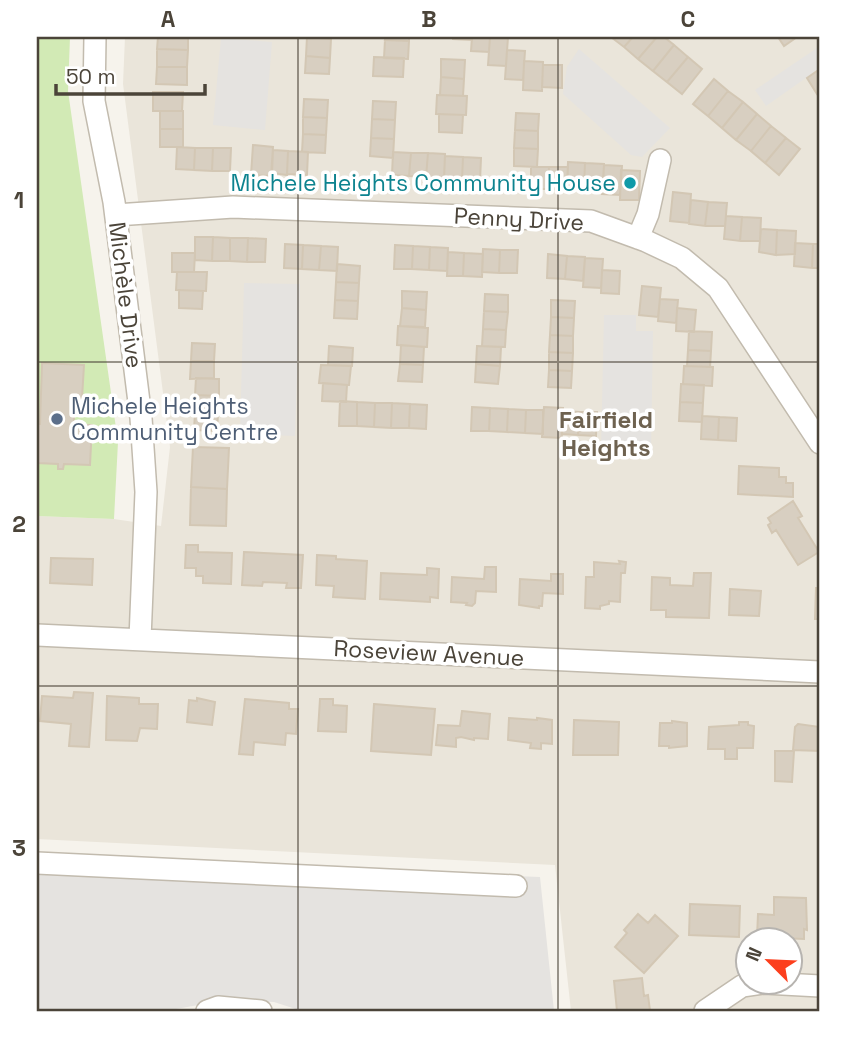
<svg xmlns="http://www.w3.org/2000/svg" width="857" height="1048" font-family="'Space Grotesk',sans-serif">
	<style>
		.residential { fill: #eae5da; fill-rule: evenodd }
		.green { fill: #d2eab5 }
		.parking { fill: #e5e3e0 }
		.building { fill: #d8cfc1; stroke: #d3c7b4; stroke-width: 2 }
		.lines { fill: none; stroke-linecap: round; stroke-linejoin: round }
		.minor-casing { stroke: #c2bbae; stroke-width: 24 }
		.minor { stroke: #fff; stroke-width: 21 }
		.grid { fill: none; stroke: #4b4439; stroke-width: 2; stroke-opacity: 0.55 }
		.culture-dot { fill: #0f9aa8; stroke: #fff; stroke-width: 2.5 }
		.service-dot { fill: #5c6f8a; stroke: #fff; stroke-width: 2.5 }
		.labels { text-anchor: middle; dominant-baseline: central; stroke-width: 7; stroke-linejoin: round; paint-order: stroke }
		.culture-label { font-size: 23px; fill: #0d838f; stroke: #fff; text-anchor: end }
		.street-label { font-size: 23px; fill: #4b4439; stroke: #fff }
		.service-label { font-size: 23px; fill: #4e5e75; stroke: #fff; text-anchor: start }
		.neighbourhood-label { font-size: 24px; font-weight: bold; fill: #6e6250; stroke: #fff }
		.neatline { fill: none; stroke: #4b4439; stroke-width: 2.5 }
		.grid-label { font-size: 23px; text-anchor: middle; font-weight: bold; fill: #4b4439 }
	</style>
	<rect width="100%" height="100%" fill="#f6f3ec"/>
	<path class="residential" d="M125 37H820V1011H571L555 865 37 839V516L114 519 161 526 170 447 123 84ZM748 940H790V982H748Z"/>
	<path class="green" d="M37 37H70L68 91 118 442 114 519 37 516Z"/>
	<path class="parking" d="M221 38 272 42 265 130 213 125Z
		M817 48 820 53V68L766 106 755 90Z
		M579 49 670 128 642 157 631 155 563 94 567 67Z
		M244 283 300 284 295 436 240 434Z
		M604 315H636V331H653L651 452 601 451Z
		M37 856 540 877 554 1011H302L274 1002 226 1000 165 1011H37Z"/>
	<path class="building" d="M158 37H188V50L157 49Z
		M307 37 331 39 330 58 306 56Z
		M386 37H409V41L385 40Z
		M453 37H472V40L453 39Z
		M472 37H490L489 52 471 51Z
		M490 37H508L506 66 488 65Z
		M611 37H633L624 47Z
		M633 37H657L638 59 624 47Z
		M657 37H664L674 45 653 71 638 59Z
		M778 37H797L784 46Z
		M385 40 409 41 408 59 384 58Z
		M674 45 688 57 667 82 653 71Z
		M157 49 188 50 187 67H157Z
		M507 50 525 51 523 80 505 79Z
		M306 56 330 58 329 74 305 73Z
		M374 57 404 58 403 77 373 76Z
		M688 57 702 69 682 94 667 82Z
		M441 59 465 60 464 79 441 77Z
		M524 61 543 62 542 91 523 90Z
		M543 65H562V88L542 87Z
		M157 67H187V85L156 84Z
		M820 69V92L817 94 807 78Z
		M441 77 464 79 463 96 440 95Z
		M714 79 728 91 708 116 693 104Z
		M728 91 743 102 722 128 708 116Z
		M153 92H183L182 111H153Z
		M437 95 467 96 466 115 436 114Z
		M304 99 328 100 327 118 303 117Z
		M373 101 396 102 395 120 372 119Z
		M743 102 757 114 736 140 722 128Z
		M160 111H183V129H160Z
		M516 113 539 114 538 131 515 130Z
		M439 114 463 115 462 133 439 132Z
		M757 114 771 126 751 151 736 140Z
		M303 117 327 118 326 135 303 134Z
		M372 119 395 120 394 139 371 138Z
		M771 126 786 138 765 163 751 151Z
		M160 129H183V147H160Z
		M515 130 538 131V149L514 148Z
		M303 134 326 135 325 153 302 152Z
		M371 138 394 139 393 158 370 156Z
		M786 138 800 149 779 175 765 163Z
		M253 145 273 147 271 176 251 175Z
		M177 147 195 148 194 170 176 169Z
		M195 148H213L212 171 194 170Z
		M213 148H231L230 171H212Z
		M514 148 538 149 537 167 514 166Z
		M273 150 288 151 287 175 272 173Z
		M288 151 308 152 307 175 287 174Z
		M393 152 411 153 409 176 392 175Z
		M411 153H428L426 177 409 176Z
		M428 153 445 154 444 178 426 177Z
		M445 156 463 157 462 180H444Z
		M463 157 481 158 480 181 462 180Z
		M568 162 585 163 584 186H567Z
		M585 163 604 164 603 187 584 186Z
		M604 165 622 166 620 195 602 194Z
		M531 167H549L548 189H531Z
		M549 167H568L567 190 548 189Z
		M621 170 640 171 639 200H620Z
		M673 192 691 194 689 223 670 221Z
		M691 200 708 202 705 226 689 224Z
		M708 202 727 203 725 226H705Z
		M726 216 742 217 740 241 724 239Z
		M742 217 761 218 760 241H740Z
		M761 229 777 230 776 255 759 252Z
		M777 230 796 231 795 254 776 255Z
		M195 237H213L212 261 195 260Z
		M213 237 230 238V261H212Z
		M230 238H248L247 262 230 261Z
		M248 238 266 239 265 262H247Z
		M795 243 813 244 812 268 794 266Z
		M285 244 303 245 302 269 284 268Z
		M813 244H820V268H812Z
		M303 245 321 246 319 270 302 269Z
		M395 245 413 246 412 269H394Z
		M321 246 338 247 337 271 319 270Z
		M413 246 430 247 429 270 412 269Z
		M430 247 448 248 447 271 429 270Z
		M483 249 500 250 499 273 482 272Z
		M500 250H518L517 273H499Z
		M448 252 464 253 463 276H447Z
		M172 253H195L194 272H172Z
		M464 253 483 254 482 277 463 276Z
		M548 254 567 256 565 279 547 278Z
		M567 256 585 257 583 281 565 279Z
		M585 258 603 259 601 288 583 287Z
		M337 264 360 266 359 283 336 282Z
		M602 270 620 271 619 294 601 293Z
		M177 272H207L206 291 176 290Z
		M336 282 359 283 358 301 335 300Z
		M642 286 661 288 658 317 639 315Z
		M179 290 203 291 202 309 179 308Z
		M402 291 427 292 426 310 402 308Z
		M485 294 508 295V312L484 311Z
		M660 299 678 300 676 323 658 321Z
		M335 300 358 301 357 319 334 318Z
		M551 300 575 301 574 318 551 317Z
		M402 308 426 310 425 327 400 326Z
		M677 308 696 310 694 332 676 331Z
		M484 311 508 312 506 330 483 329Z
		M551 317 574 318 573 336 550 335Z
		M398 326 428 328 427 347 397 345Z
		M483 329 506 330 505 347 482 346Z
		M689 331 712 332 711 351 688 350Z
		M550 335 573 336V353L549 352Z
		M192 343 215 344 214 361H191Z
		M401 345 424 347 423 365 400 364Z
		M329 346 353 348 352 366 328 365Z
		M477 346 501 347 500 366 476 364Z
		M688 350 711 351 710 367 687 366Z
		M549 352 573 353 572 371 549 370Z
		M191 361H214V378L190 379Z
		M42 363 84 365 81 415 74 414V425H92L90 465 64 464 63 469H58V464L37 463V424H40Z
		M400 364 423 365 422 382 398 381Z
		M476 364 500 366 498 384 475 382Z
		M321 365 351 366 349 385 319 383Z
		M684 366 713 367 712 386 683 384Z
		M549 370 572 371 571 388 548 387Z
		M196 378 219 379V396L195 395Z
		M323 383 347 385 346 402 322 401Z
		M681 384 704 385 703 403 680 402Z
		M195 395 219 396 218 414 195 413Z
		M340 401 357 402V426H339Z
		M357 402 375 403 374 427 357 426Z
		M680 402 703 403 702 422 679 421Z
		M375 403H392L391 428 374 427Z
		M392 403 410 404 409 428H391Z
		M410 404 427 405 426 429 409 428Z
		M472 407 490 408 489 431H471Z
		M544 407 563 408 562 438 542 437Z
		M490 408 508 409 507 432 489 431Z
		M508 409 526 410 525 433 507 432Z
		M526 410H543V434L525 433Z
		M563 411 579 412 578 435 562 434Z
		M579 412H597L596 436 578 435Z
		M195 413 218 414 217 431 194 430Z
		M702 416 719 417 718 440 701 439Z
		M719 417 737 418 736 441 718 440Z
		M193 447 229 448 227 489 191 487Z
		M739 466 779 468V477H786V483H793V497L738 494Z
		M191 487 227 489 226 526 190 525Z
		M793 501 802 516 798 518 819 552 798 565 776 530 772 533 768 525 771 523 768 518Z
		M186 545H198V552L232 553 231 584 203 583V576H196V568H185Z
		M244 552 303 555 301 588H286L287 583 263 582 262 586 242 585Z
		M317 555 336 556V559L367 561 365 599 333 597 334 586 316 585Z
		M51 558 93 559 92 585 50 583Z
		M619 561 626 562 625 573H621L620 602 609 601V604L600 606V609L585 608 586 577H594V562L620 564Z
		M485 567H496V592L476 591 475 603 472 606 466 605 467 603 451 602 452 577 484 579Z
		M427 568 439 569 438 598 430 597V602L380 599 381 573 427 575Z
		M694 573H711L709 618 666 617V610H651L652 577 670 578V585L693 586Z
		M551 574H563V594L543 593 542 606H539V608L519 605 520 579 551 581Z
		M816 588H820V619H815Z
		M730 589 761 591 759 616 729 615Z
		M74 692 93 693 89 747 69 746 71 724 40 721 42 696 73 698Z
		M107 696 139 698V704H158L157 729 140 728 137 741 106 740Z
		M197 698 215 702 212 725 187 722 189 700 197 701Z
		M245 699 289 703V709H298L296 734 286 733 285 745 254 742 253 755 239 754Z
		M320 699H333V705L347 706 346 732 318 731Z
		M374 704 435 709 431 755 371 751Z
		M462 711 490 714 488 739 474 738V740L461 737 456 738V747L436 745 438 725 460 726Z
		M509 718 537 720V718L552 720V744L541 743V749L530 748 531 743 508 740Z
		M574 720 619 722 618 755H573Z
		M672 721 687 723V746L669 748V746H659L660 723H672Z
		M739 722H748V725L754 726 753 748H737V759H725V749H708L709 727 739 725Z
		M798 724 820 727V751L793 750 795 727Z
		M775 751H794L792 782 775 781Z
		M774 897 806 898 807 930 804 929V939L757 937 758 914 774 915Z
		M690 904 740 906 739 937 689 935Z
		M638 914 648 923 655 915 678 936 644 973 615 947 627 933 624 930Z
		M642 978 644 996 648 995 650 1011H617L614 981Z"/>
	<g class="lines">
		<defs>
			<path id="minor" d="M95 37 94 101 114 202 141 418 146 492 140 639
				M116 215 233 207 591 221 646 241 682 258 718 288 820 443
				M638 238 648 214 660 160
				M37 635 820 672
				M37 863 516 886
				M207 1011 218 1007 261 1011
				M705 1011 742 986 764 983 820 986"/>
		</defs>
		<use href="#minor" class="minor-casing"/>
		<use href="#minor" class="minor"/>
	</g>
	<path class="grid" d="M298 37V1011M558 37V1011M37 362H820M37 686H820"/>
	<circle class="culture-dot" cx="630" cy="183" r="7"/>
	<circle class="service-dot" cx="57" cy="419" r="7"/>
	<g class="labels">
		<g class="culture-label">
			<text x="616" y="183">Michele Heights Community House</text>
		</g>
		<g class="street-label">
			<text transform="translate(519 219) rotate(3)">Penny Drive</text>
			<text transform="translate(126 295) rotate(83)">Michèle Drive</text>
			<text transform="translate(429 653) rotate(3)">Roseview Avenue</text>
		</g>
		<g class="service-label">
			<text x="71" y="406">Michele Heights<tspan x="71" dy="26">Community Centre</tspan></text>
		</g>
		<g class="neighbourhood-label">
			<text x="606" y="419">Fairfield<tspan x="606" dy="28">Heights</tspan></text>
		</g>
	</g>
	<rect width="857" height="1048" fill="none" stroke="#ffffff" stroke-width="77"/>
	<g transform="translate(769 961) rotate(294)"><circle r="33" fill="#ffffff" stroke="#b7b4b0" stroke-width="2"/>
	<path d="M0-5L12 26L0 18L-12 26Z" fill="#fc3f1d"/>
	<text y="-10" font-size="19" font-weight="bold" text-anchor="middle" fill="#4b4439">N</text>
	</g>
	<path d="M56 84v10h149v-10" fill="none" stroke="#4b4439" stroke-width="3.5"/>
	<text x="66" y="84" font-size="21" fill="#4b4439" stroke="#ffffff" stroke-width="5" paint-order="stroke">50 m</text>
	<rect x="38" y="38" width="780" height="972" class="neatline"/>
	<g class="grid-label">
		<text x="168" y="27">A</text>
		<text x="429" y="27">B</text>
		<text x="688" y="27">C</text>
		<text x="19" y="208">1</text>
		<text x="19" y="532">2</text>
		<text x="19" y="856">3</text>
	</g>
</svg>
